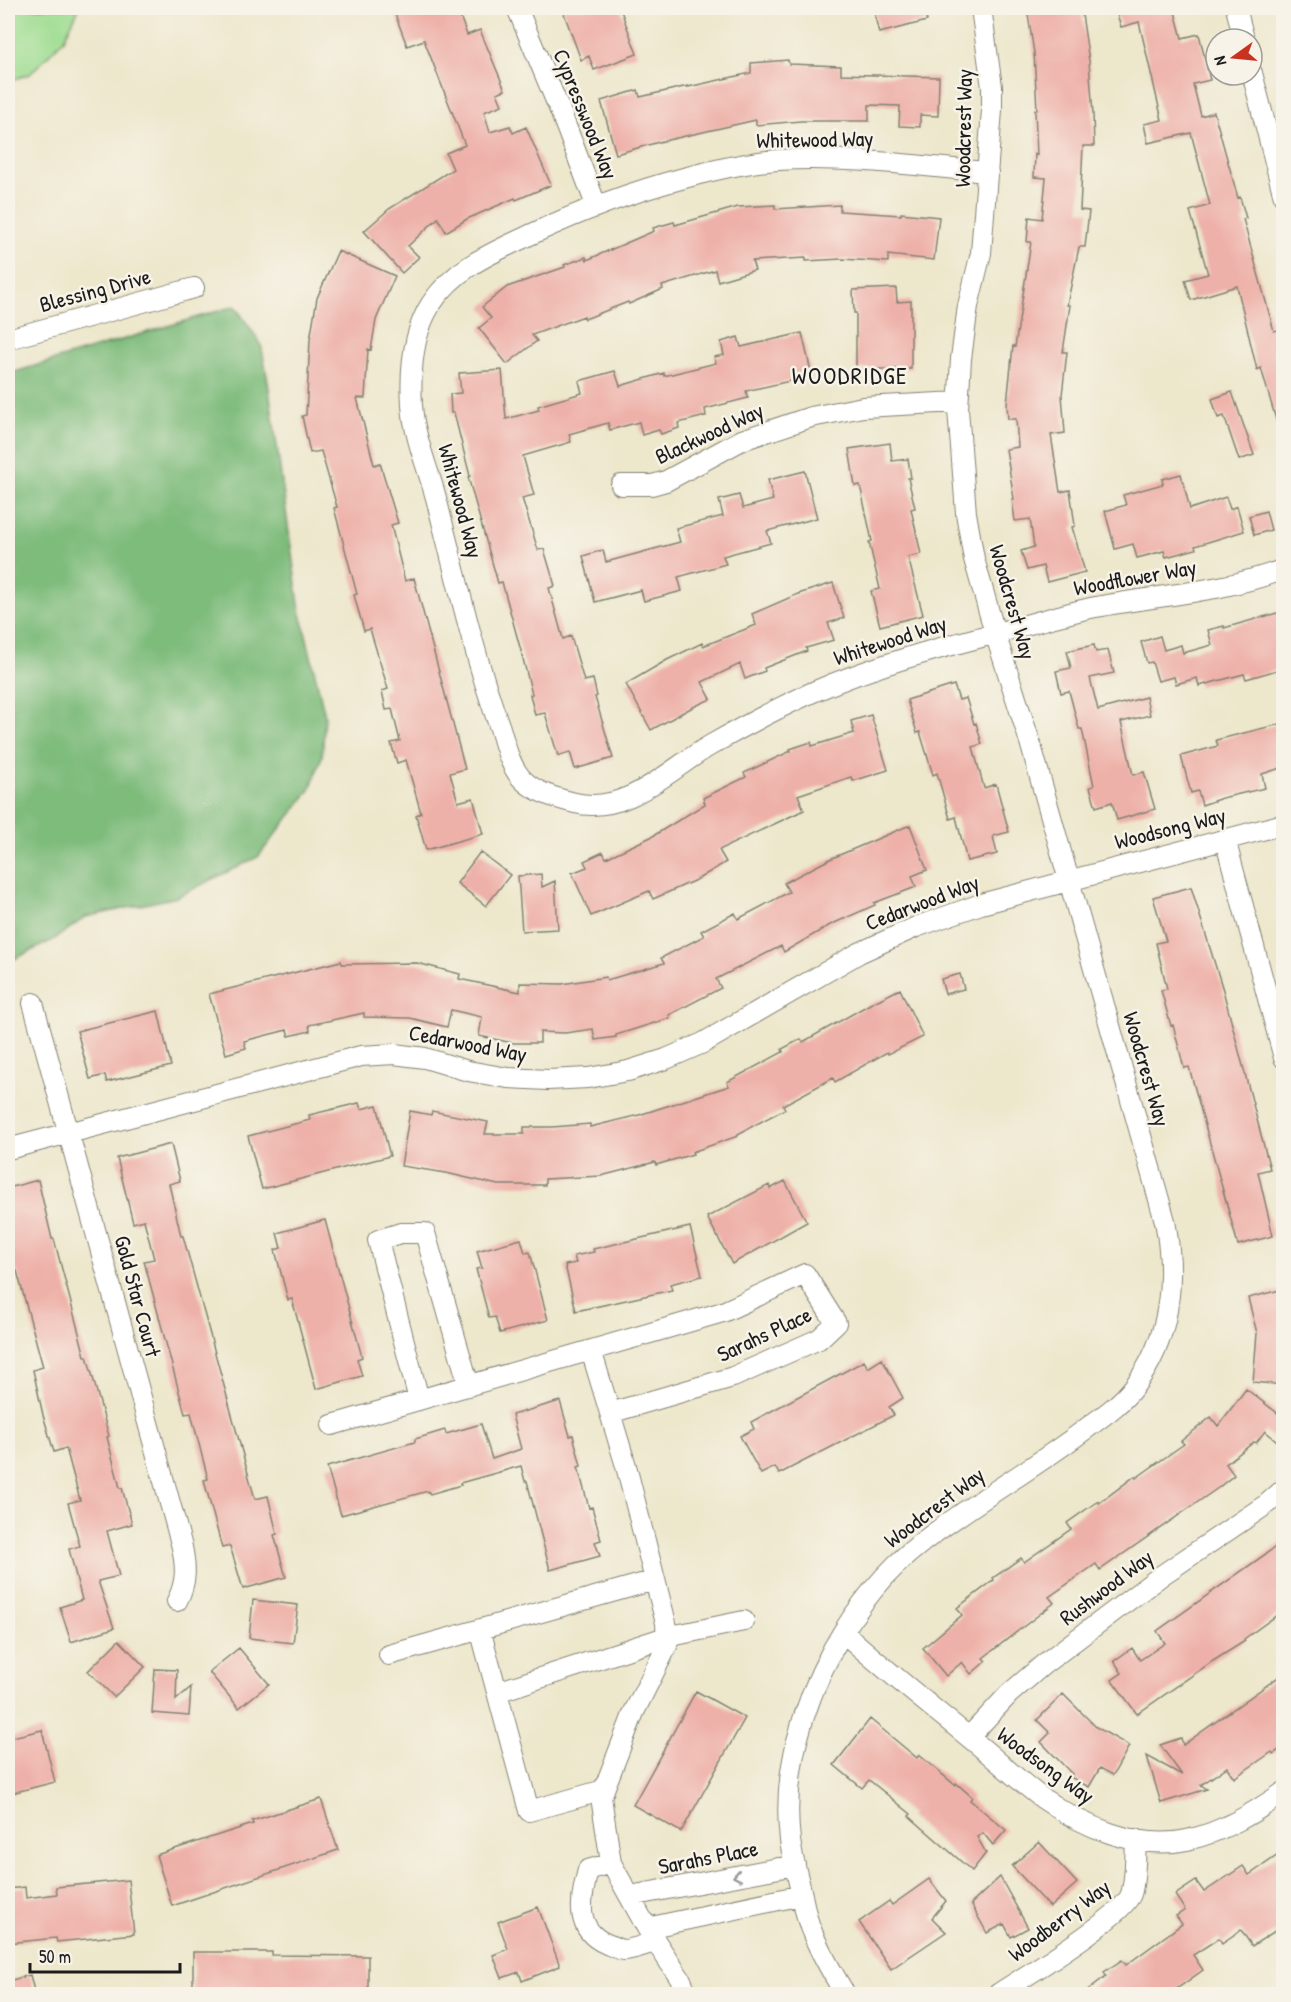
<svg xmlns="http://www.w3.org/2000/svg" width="1291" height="2002" font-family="'Patrick Hand',sans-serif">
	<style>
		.green { fill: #9edd91; stroke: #5d7c56; stroke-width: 1.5 }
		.forest { fill: #7ebc7b; stroke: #4d6c4c; stroke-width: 1.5 }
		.building { fill: #eeb1a9 }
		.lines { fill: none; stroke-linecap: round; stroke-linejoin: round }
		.minor-casing { stroke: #848274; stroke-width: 22 }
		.minor { stroke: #fff; stroke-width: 20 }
		.oneway { stroke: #999 }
		.labels { text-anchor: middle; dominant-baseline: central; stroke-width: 5; stroke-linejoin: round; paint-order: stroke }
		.street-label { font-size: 22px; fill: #1c1c1c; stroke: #f7f3e8 }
		.neighbourhood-label { font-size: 24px; letter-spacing: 1.5px; fill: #1c1c1c; stroke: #f7f3e8 }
	</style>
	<rect width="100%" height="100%" fill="#f7f3e8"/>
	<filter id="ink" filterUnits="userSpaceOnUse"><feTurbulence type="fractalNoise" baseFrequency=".0167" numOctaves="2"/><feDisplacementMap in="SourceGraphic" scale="12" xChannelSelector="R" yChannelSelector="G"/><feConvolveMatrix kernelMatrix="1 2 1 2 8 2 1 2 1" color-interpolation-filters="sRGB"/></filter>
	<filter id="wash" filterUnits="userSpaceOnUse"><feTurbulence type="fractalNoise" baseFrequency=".008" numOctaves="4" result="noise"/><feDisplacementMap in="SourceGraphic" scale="24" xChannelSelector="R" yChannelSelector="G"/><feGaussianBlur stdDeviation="1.35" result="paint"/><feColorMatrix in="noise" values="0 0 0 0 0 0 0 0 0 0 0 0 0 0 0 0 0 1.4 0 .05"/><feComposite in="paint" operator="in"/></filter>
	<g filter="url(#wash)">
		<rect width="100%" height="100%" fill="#ede7cc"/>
		<path class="green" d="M8 8H79L64 39 30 74 8 81Z"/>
		<path class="forest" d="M235 306 261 344 268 382 299 605 325 716 322 756 310 790 258 857 177 897 86 917 53 940 8 962V374Z"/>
		<g id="blocks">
			<path class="building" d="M402 8H457L467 35 480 30 505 90 497 93 502 105 484 112 490 132 510 126 513 133 526 127 551 185 516 200 515 198 467 219 446 232 438 218 408 246 419 257 402 273 364 231 389 209 453 169 446 153 465 145 424 40 407 46 394 11Z
				M562 8H620L637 54 594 70 589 56 581 60Z
				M873 8H924L927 21 879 33Z
				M1027 8H1081L1089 61 1093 114 1094 146H1083L1080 210 1089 211 1085 247H1079L1067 305H1070L1063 352H1067L1062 395 1065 433 1051 435 1060 492 1070 490 1075 526 1072 527 1085 572 1047 582 1043 566 1027 570 1021 551 1034 547 1030 519 1015 521 1012 499H1014L1006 449 1018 447 1016 419H1008L1007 404 1013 346 1015 347 1031 242H1027L1029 217 1042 219 1046 178 1034 177 1035 154 1037 155 1035 110H1037L1034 53Z
				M1115 8H1174L1182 38 1199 34 1210 80 1193 84 1201 116 1214 112 1238 198 1240 197 1246 218 1243 219 1274 331 1279 330 1284 344V429L1279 430 1261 368 1257 370 1237 286 1191 300 1185 280 1208 274 1190 211 1210 205 1191 133 1148 143 1144 124 1162 120 1139 22 1121 27Z
				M788 60 789 64 841 66V74L939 77 938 116 920 115V127L899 126 900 106 869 105V121H801L756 125V120L659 142 616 154 601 101 638 90 640 97 688 86V87L751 73V63Z
				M775 205V209L840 205V211L901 215V213L939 217 934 260 888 255V262L842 259 806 261V258L752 261 755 270 718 281 715 270 662 286 663 289 629 304 628 302 585 319 584 316 532 335 537 341 507 364 479 328 491 318 482 307 507 287 565 267 564 265 586 257 587 260 654 231 653 228 674 222 675 225 738 207Z
				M338 251 395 276 376 320 371 350 368 349 365 398H357L374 465 380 463 398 523 391 525 405 581 414 578 465 769 450 773 458 802 473 798 483 834 426 850 416 815 421 813 406 760 397 763 391 743 400 741 392 709 386 710 382 691 388 689 370 629 364 631 354 595 357 594 334 508 337 507 321 451 310 453 302 416 306 415 310 340 317 298Z
				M896 288 897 302 911 301V369H856V313H854L853 290Z
				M802 333 812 376 746 391 748 398 705 409 706 416 678 423 679 428 661 434 659 430 642 435 639 422 610 430 608 423 569 434 571 442 523 456 534 495 522 498 538 550 544 549 555 586 549 588 563 639 571 636 584 681 593 679 597 696 595 697 613 758 575 769 570 752 558 756 545 713 535 715 530 695 532 694 521 651 502 582 498 583 468 477 470 476 454 413H451L450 394 461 393 459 373 502 370 506 419 539 410 538 406 582 393 579 381 615 371 620 386 664 373V376L716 363 714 357 724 355 721 342 738 337 741 347Z
				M1232 392 1254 455 1239 460 1224 416 1218 418 1212 399Z
				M890 443 892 461 908 459 911 478H908L915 508 911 509 921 554 908 557 923 615 880 626 871 591 880 589 869 542 872 541 860 485 855 486 849 449Z
				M805 471 817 518 767 531 771 543 723 556 726 564 678 577 682 591 644 601 641 590 595 602 583 556 603 550 606 562 680 542 676 528 723 516 719 500 739 495 743 508 773 500 768 480Z
				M1181 474 1190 509 1226 497 1230 509 1237 506 1244 531 1195 546 1196 549 1166 557 1164 551 1137 558 1133 544 1115 549 1105 511 1126 505 1123 495 1163 484 1162 479Z
				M1266 511 1271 530 1254 535 1249 516Z
				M833 583 844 618 828 623 834 640 806 648 807 651 764 668 765 671 745 679 740 664 702 682 711 699 691 708 651 730 626 684 667 660 702 643 703 646 756 625 752 614 798 594Z
				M1284 611V668L1246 679 1244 674 1199 686 1197 678 1176 684 1174 677 1158 681 1152 662 1147 663 1141 642 1160 636 1164 650 1181 645 1183 653 1212 645 1208 630 1224 626V628Z
				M1094 645 1096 652 1108 650 1114 673 1090 678 1098 710 1146 697 1150 715 1121 722 1133 775 1144 772 1155 809 1117 820 1112 802 1096 807 1090 787 1094 786 1082 729H1079L1069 691 1061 693 1056 671 1071 668 1067 651Z
				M954 685 959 700 966 698 974 724 976 723 982 744 973 747 984 788 996 784 1009 832 993 836 997 854 967 861 956 817 950 819 937 773 933 775 920 732 917 733 907 700Z
				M871 715 888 770 853 781 851 777 798 795 804 810 719 850 726 862 698 879 653 899 649 891 591 916 572 873 587 867 584 861 603 852 606 858 653 836 705 804 703 798 746 777 744 773 791 751 790 749 811 742 812 746 854 733 851 721Z
				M1284 723V767L1262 774 1265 788 1222 798 1202 805 1198 791 1191 793 1181 756 1218 746 1216 740Z
				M910 825 927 870 912 876 916 887 874 903 875 905 830 925 784 952 781 946 716 979 721 988 669 1015 670 1018 616 1035V1037L595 1040 593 1029 565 1033 540 1032V1043H513L479 1036 482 1017 451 1010 447 1027 410 1018 364 1017V1013L309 1025 310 1031 289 1036 287 1030 244 1041 246 1048 226 1054 209 994 341 961 342 964 417 963 460 974 459 979 520 992V983L562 984 606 977 607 980 664 963 661 958 704 936 701 931 735 913 738 919 789 892 784 883 830 859Z
				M480 852 510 875 486 906 457 883Z
				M541 874 542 887 555 881 558 929 522 931 518 876Z
				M1191 887 1223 990 1270 1169 1258 1172 1273 1236 1238 1245 1189 1067 1184 1068 1173 1025 1171 1026 1161 990 1167 989 1156 943 1166 941 1153 897Z
				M960 974 964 989 945 994 941 979Z
				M900 989 923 1037 888 1054 887 1052 835 1082 833 1078 783 1105 785 1109 738 1134V1136L692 1152 693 1154 656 1165 655 1162 601 1176 545 1179V1185H498L446 1173 401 1166 410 1111 431 1115 432 1111 488 1122 485 1134H524V1127H552L590 1124V1127L639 1115 729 1086 727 1082 783 1052 782 1049 801 1039 803 1042 870 1004Z
				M158 1011 171 1066 107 1082 105 1075 90 1079 77 1031Z
				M359 1103 361 1109 377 1105 390 1156 262 1189 248 1136 310 1120 309 1115Z
				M171 1144 180 1181 169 1184 181 1236H183L255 1499 268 1496 277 1534 274 1535 286 1577 243 1589 230 1546 222 1548 204 1480 208 1479 191 1413 185 1414 144 1261 154 1259 144 1220 133 1223 117 1158Z
				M38 1180 52 1239H54L85 1356H87L109 1436 107 1437 120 1488H122L132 1524 107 1531 119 1576 98 1581 114 1628 71 1642 60 1607 82 1600 69 1549 80 1546 68 1503 80 1500 66 1448 54 1452 43 1415 33 1370 43 1367 17 1271 8 1274V1188Z
				M785 1181 807 1222 732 1264 707 1217 769 1185 770 1189Z
				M325 1220 362 1357 357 1359 362 1376 316 1389 292 1299 288 1300 275 1250 281 1248 277 1233Z
				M690 1227 702 1276 670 1284 672 1290 576 1311 565 1265 576 1263 574 1256 594 1252 593 1249Z
				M521 1239 525 1253 530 1252 548 1320 500 1333 495 1317 489 1318 476 1269 482 1268 477 1251Z
				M1284 1289V1385L1253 1382 1257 1333 1248 1298Z
				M882 1359 903 1398 889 1407 894 1415 779 1474 775 1467 761 1474 740 1436 754 1429 751 1422 864 1361 868 1368Z
				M1246 1389 1284 1418V1432L1277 1441 1265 1431 1256 1443 1254 1442 1226 1464 1234 1475 1218 1488 1100 1570 1096 1564 1049 1597 1054 1603 983 1658 986 1661 971 1674 962 1662 946 1676 923 1648 962 1615 957 1608 994 1580 993 1578 1021 1558 1024 1562 1071 1529 1067 1523 1098 1501 1099 1503 1135 1476 1136 1478 1184 1444 1181 1441 1211 1417 1218 1426Z
				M560 1401 570 1436 573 1435 581 1466 578 1467 589 1508 592 1507 601 1540 595 1542 600 1556 550 1570 527 1481H525L521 1466 460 1483 461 1485 430 1494 428 1491 341 1515 327 1467 415 1442V1439L445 1430 446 1434 481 1424 492 1459 521 1449 512 1415Z
				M1284 1541V1610L1244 1639 1245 1641 1213 1661 1137 1714 1112 1680 1122 1673 1114 1661 1132 1648 1140 1660 1165 1643 1157 1631Z
				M253 1600 298 1605 293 1643 249 1638Z
				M119 1640 145 1667 114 1697 88 1671Z
				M239 1648 269 1684 239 1708 209 1672Z
				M155 1669 177 1670 176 1700 191 1687 189 1716 152 1713Z
				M1284 1673V1747L1273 1754 1272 1752 1234 1778 1227 1767 1201 1785 1207 1789 1161 1803 1147 1756 1182 1775 1160 1745 1181 1738 1183 1745Z
				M696 1691 745 1718 681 1832 633 1805Z
				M1063 1694 1096 1727 1129 1746 1113 1775 1100 1768 1089 1787 1070 1777 1072 1774 1041 1742 1050 1733 1037 1720Z
				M870 1719 917 1758 919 1755 955 1785 956 1783 972 1797 970 1800 1006 1830 993 1845 983 1833 977 1837 986 1853 972 1871 909 1816 911 1814 869 1780 862 1788 834 1765Z
				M42 1730 55 1782 8 1794V1738Z
				M321 1799 338 1850 172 1906 156 1855 253 1824 252 1821Z
				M1039 1842 1077 1883 1050 1907 1012 1866Z
				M1284 1851V1925L1252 1946 1241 1930 1222 1943 1219 1938 1193 1955 1203 1970 1168 1995H1081L1106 1976 1104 1972 1122 1960 1126 1965 1182 1924 1176 1916 1185 1910 1175 1895 1196 1881 1204 1892 1243 1866 1249 1875Z
				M1000 1877 1028 1928 1011 1937 1004 1924 987 1933 971 1904Z
				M929 1879 946 1901 932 1918 946 1932 891 1969 859 1922 889 1901 892 1905Z
				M128 1880 134 1934 57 1942 56 1938 8 1943V1889L25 1887 26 1898 57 1894 56 1887Z
				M538 1907 560 1966 522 1981 519 1972 502 1978 493 1955 508 1949 498 1922Z
				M193 1952H272V1955L368 1956V1995H193Z
				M30 1975 35 1995H8V1981Z"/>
		</g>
	</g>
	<g filter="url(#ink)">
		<use href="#blocks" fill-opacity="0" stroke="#848274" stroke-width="1.5"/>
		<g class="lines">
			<defs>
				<path id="minor" d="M517 8 559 108 596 205
					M1236 8 1244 39
					M1252 73 1284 197
					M988 172C918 166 848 156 778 160 746 162 714 170 684 178 631 192 581 211 532 234 494 252 455 267 431 304 413 332 410 372 412 405 414 437 428 468 436 498 456 575 473 653 500 728 505 745 510 767 523 780 535 792 558 799 575 803 628 815 669 769 711 745 744 726 778 708 813 692 875 665 939 648 1004 631 1035 623 1065 613 1096 607 1159 595 1224 592 1284 569
					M8 339 194 288
					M621 485H652L666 481 742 440 811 417 863 407 958 402
					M1225 839 1284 1058
					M33 1003 182 1547C186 1567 187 1582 177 1601
					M8 1149 361 1056 394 1054 425 1058 468 1071 508 1078 548 1080 588 1078 628 1071 666 1059 703 1043 859 953 916 927 981 904 1284 824
					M591 1350 626 1466 666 1623 667 1646 634 1712 601 1797 611 1863 647 1928 681 1980 687 1994
					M419 1400 378 1240 401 1233H425L469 1386
					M332 1425 723 1312 805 1274 836 1323 819 1339 733 1377 610 1413
					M480 1629 529 1811 604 1790
					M843 1632C886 1671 931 1706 976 1743 998 1761 1019 1781 1042 1798 1081 1825 1137 1851 1187 1840 1223 1832 1254 1813 1284 1792
					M389 1655 655 1580
					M497 1692 666 1637 744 1621
					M969 1737 1009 1694 1044 1664 1162 1575 1267 1504 1284 1489
					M611 1863 588 1870C581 1898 573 1930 607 1944 612 1946 619 1950 624 1950 635 1949 646 1944 656 1942
					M630 1896 795 1865
					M647 1928 802 1895
					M845 1994C833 1974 821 1954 812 1932 806 1919 804 1904 801 1891 797 1874 792 1857 790 1840 782 1774 802 1707 833 1649 855 1610 884 1572 920 1544 972 1503 1030 1471 1083 1431 1100 1418 1120 1405 1133 1388 1171 1340 1176 1279 1165 1221L1030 742 995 633 974 559 966 513 958 409 961 359 968 306 981 253 992 110V87L981 8
					M998 1994C1022 1978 1124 1916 1131 1894 1136 1878 1135 1856 1136 1839"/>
			</defs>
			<use href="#minor" class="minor-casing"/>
			<use href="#minor" class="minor"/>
		</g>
		<defs><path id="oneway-chevron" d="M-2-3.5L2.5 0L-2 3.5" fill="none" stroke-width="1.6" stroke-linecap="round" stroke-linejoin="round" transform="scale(1.5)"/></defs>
		<use class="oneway" href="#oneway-chevron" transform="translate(737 1876) rotate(169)"/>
	</g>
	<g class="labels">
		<g class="street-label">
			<text transform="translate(586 114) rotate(68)">Cypresswood Way</text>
			<text transform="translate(963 128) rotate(-89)">Woodcrest Way</text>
			<text transform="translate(815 139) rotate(-1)">Whitewood Way</text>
			<text transform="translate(95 290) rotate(-15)">Blessing Drive</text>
			<text transform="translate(709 433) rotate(-25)">Blackwood Way</text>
			<text transform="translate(461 501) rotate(75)">Whitewood Way</text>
			<text transform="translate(1135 577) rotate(-10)">Woodflower Way</text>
			<text transform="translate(1013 602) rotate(74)">Woodcrest Way</text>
			<text transform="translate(890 640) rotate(-18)">Whitewood Way</text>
			<text transform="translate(1170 828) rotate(-14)">Woodsong Way</text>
			<text transform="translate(922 902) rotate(-21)">Cedarwood Way</text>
			<text transform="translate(468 1043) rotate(11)">Cedarwood Way</text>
			<text transform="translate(1147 1069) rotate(74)">Woodcrest Way</text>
			<text transform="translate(138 1296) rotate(75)">Gold Star Court</text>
			<text transform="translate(764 1334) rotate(-25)">Sarahs Place</text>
			<text transform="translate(934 1507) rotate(-37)">Woodcrest Way</text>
			<text transform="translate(1106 1587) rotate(-37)">Rushwood Way</text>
			<text transform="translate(1046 1765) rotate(36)">Woodsong Way</text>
			<text transform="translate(708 1857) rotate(-11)">Sarahs Place</text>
			<text transform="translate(1059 1920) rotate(-37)">Woodberry Way</text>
		</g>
		<g class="neighbourhood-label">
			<text x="850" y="375">WOODRIDGE</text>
		</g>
	</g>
	<rect width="1291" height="2002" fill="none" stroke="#f7f3e8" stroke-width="30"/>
	<g transform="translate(1234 57) rotate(255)"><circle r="28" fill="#f7f3e8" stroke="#9f9d96" stroke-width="1.5"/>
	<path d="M0-4.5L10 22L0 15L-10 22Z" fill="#c8321e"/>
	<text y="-9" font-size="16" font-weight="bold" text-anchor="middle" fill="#1c1c1c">N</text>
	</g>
	<path d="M30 1963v9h150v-9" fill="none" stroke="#1c1c1c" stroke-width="3"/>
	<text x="39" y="1963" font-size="18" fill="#1c1c1c" stroke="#f7f3e8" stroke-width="4.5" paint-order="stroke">50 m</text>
</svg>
